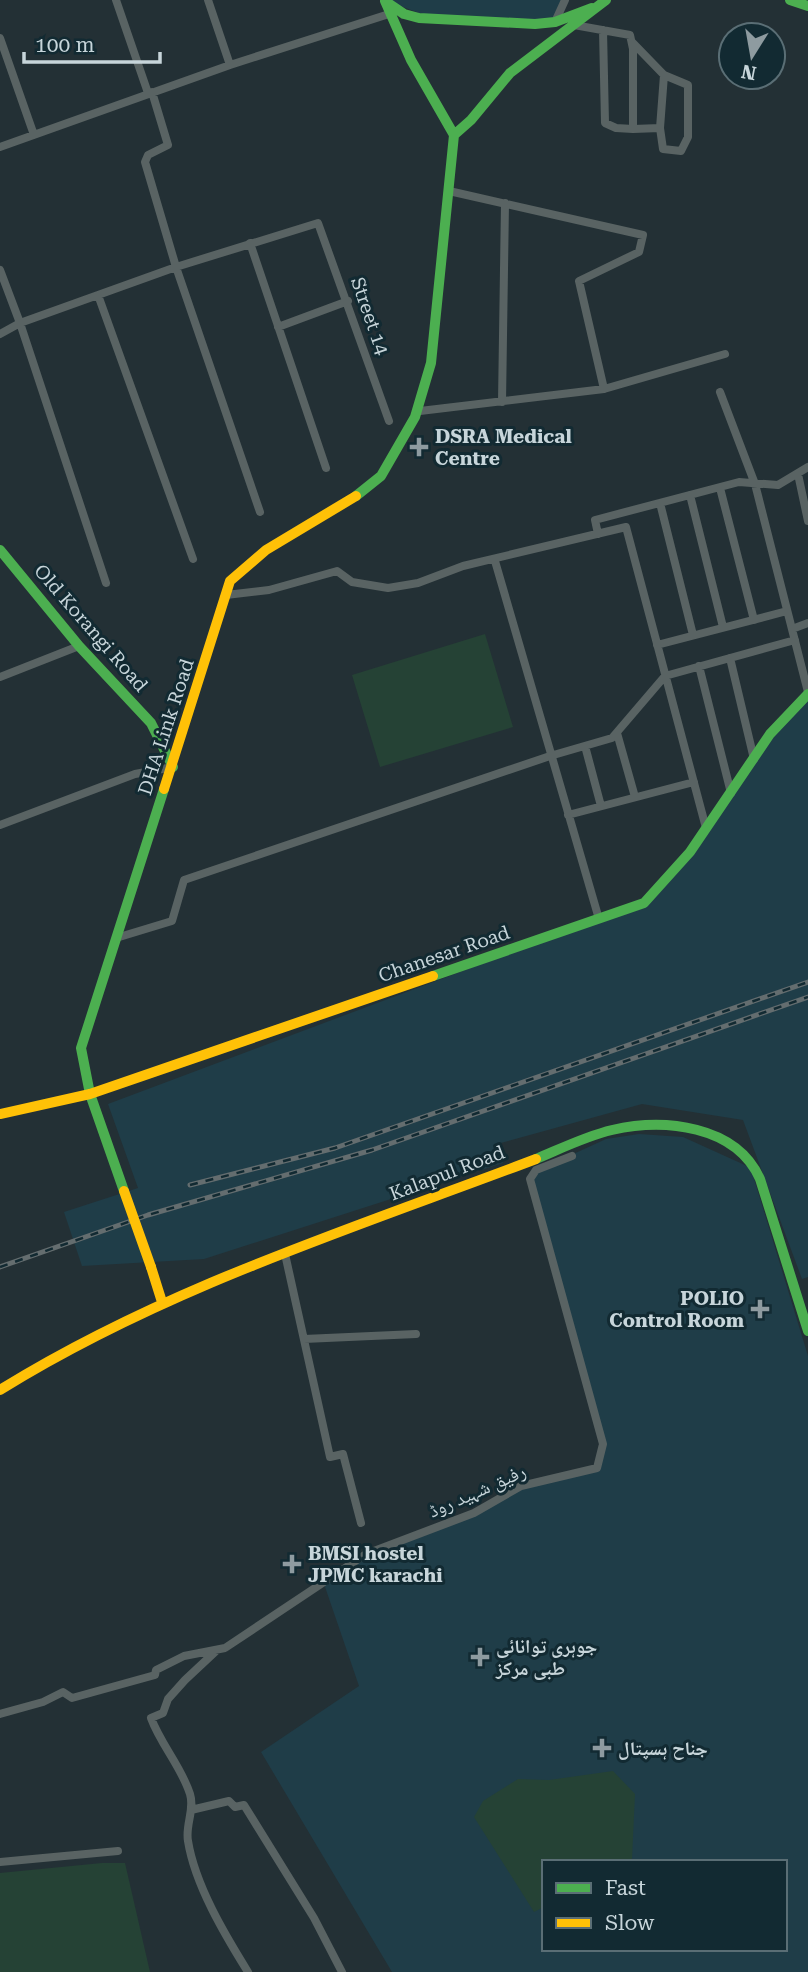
<svg xmlns="http://www.w3.org/2000/svg" width="808" height="1972" font-family="'Roboto Serif','Noto Naskh Arabic',serif">
	<style>
		.built { fill: #1f3d48; fill-rule: evenodd }
		.green { fill: #254235 }
		.lines { fill: none; stroke-linecap: round; stroke-linejoin: round }
		.street { stroke: #596363; stroke-width: 8 }
		.fast { stroke: #4caf50; stroke-width: 10 }
		.slow { stroke: #ffc107; stroke-width: 10 }
		.rail-casing { stroke: #646d6f; stroke-width: 5 }
		.rail { stroke: #122a32; stroke-width: 2.5; stroke-dasharray: 8; stroke-linecap: butt }
		.slow-bridge { stroke: #ffc107; stroke-width: 10 }
		.poi-dot { fill: #8e9ba0; stroke: #122a32; stroke-width: 2.5 }
		.labels { text-anchor: middle; dominant-baseline: central; stroke-width: 6; stroke-linejoin: round; paint-order: stroke }
		.street-label { font-size: 19px; fill: #c7d5da; stroke: #122a32 }
		.poi-label { font-size: 19px; font-weight: bold; fill: #c7d5da; stroke: #122a32; text-anchor: start }
	</style>
	<rect width="100%" height="100%" fill="#233035"/>
	<path class="built" d="M384 0H569L555 22 422 14Z
		M808 694V1277L802 1279 743 1120 642 1104 497 1144 503 1163 204 1259 82 1266 64 1212 138 1188 108 1104 644 903 706 828 770 734Z
		M639 1134 683 1137 747 1166 752 1172 808 1356V1972H392L261 1752 359 1686 323 1581 341 1568 473 1513 521 1486 597 1468 603 1443 530 1174 606 1139ZM544 1862H785V1949H544Z"/>
	<path class="green" d="M485 634 513 727 380 767 352 675Z
		M613 1771 635 1794 632 1859 627 1862H544V1907L534 1912 474 1817 483 1801 518 1779 549 1780Z
		M102 1863H125L150 1972H0V1873Z"/>
	<g class="lines">
		<path class="street" d="M116 0 148 93
			M208 0 230 65
			M555 22 565 0
			M574 25 630 35 633 49V129L660 128 663 149 681 151 688 137V85L664 75 632 42
			M603 30 605 123 616 128 633 129
			M0 38 34 135
			M152 92 168 145 148 155 145 162 176 267 260 512
			M660 128 664 75
			M0 147 230 65 389 14
			M449 191 643 235 639 252 579 281 604 389
			M250 243 326 468
			M0 270 20 323 176 267 318 223 389 421
			M98 295 193 559
			M278 327 348 301
			M0 334 20 323 106 583
			M720 392 755 484 808 692
			M502 402 505 203
			M420 411 604 389 725 354
			M798 474 808 521
			M720 488 754 620
			M690 495 723 627
			M660 503 693 635
			M598 534 595 520 739 482 778 485 808 467
			M495 561 599 919
			M226 595 269 590 337 571 352 582 388 588 418 583 463 566 626 527 706 828
			M792 629 808 623
			M657 645 787 611
			M730 658 754 759
			M699 666 731 793
			M0 677 79 646
			M617 733 635 797
			M585 746 601 806
			M568 815 694 782
			M0 825 135 774 173 767
			M116 938 172 921 184 880 550 756 612 738 665 676 795 640
			M285 1254 330 1457 343 1454 361 1523
			M304 1339 416 1334
			M216 1651 185 1680 168 1699 163 1713 151 1718C161 1745 181 1766 190 1794 195 1810 185 1825 188 1841 195 1885 225 1935 248 1972
			M0 1714 43 1702 63 1692 72 1698 155 1675 156 1670 184 1656 225 1648 366 1554 474 1513 521 1486 597 1468 603 1444 530 1179 536 1170 572 1156
			M191 1810 229 1801 235 1807 244 1805 314 1918 342 1972
			M0 1862 118 1851"/>
		<path class="fast" d="M790 0 808 6
			M385 1 404 14 419 18 535 24 555 22 592 8
			M385 1 411 60 454 135
			M356 496 381 476 415 417 431 363 454 135 471 120 510 73 606 0
			M0 550 79 646 151 723 173 767
			M433 976 644 903 690 852 770 734 808 694
			M536 1159C560 1149 586 1136 612 1130 664 1118 736 1125 760 1179L808 1331
			M124 1191 90 1094 81 1048 164 789"/>
		<path class="slow" d="M164 789 230 581 266 550 356 496
			M0 1114 90 1094 433 976
			M151 1267 162 1302
			M0 1390C166 1287 354 1228 536 1159"/>
		<defs>
			<path id="rail" d="M190 1185 335 1148 808 982
				M0 1267 148 1215 372 1150 808 997"/>
		</defs>
		<use href="#rail" class="rail-casing"/>
		<use href="#rail" class="rail"/>
		<path class="slow-bridge" d="M124 1191 151 1267"/>
	</g>
	<g class="poi-dot">
		<path d="M415.5 436.5h7v7h7v7h-7v7h-7v-7h-7v-7h7z"/>
		<path d="M756.5 1298.5h7v7h7v7h-7v7h-7v-7h-7v-7h7z"/>
		<path d="M288.5 1553.5h7v7h7v7h-7v7h-7v-7h-7v-7h7z"/>
		<path d="M476.5 1646.5h7v7h7v7h-7v7h-7v-7h-7v-7h7z"/>
		<path d="M598.5 1737.5h7v7h7v7h-7v7h-7v-7h-7v-7h7z"/>
	</g>
	<g class="labels">
		<g class="street-label">
			<text transform="translate(370 316) rotate(71)">Street 14</text>
			<text transform="translate(91 628) rotate(49)">Old Korangi Road</text>
			<text transform="translate(166 727) rotate(-72)">DHA Link Road</text>
			<text transform="translate(444 954) rotate(-19)">Chanesar Road</text>
			<text transform="translate(447 1173) rotate(-21)">Kalapul Road</text>
			<text transform="translate(477 1491) rotate(-24)">رفیق شہید روڈ</text>
		</g>
		<g class="poi-label">
			<text x="435" y="436">DSRA Medical<tspan x="435" dy="22">Centre</tspan></text>
			<text x="744" y="1298" text-anchor="end">POLIO<tspan x="744" dy="22">Control Room</tspan></text>
			<text x="308" y="1553">BMSI hostel<tspan x="308" dy="22">JPMC karachi</tspan></text>
			<text x="496" y="1646">جوہری توانائی<tspan x="496" dy="22">طبی مرکز</tspan></text>
			<text x="618" y="1748">جناح ہسپتال</text>
		</g>
	</g>
	<rect x="542" y="1860" width="245" height="91" fill="#122a32" stroke="#5a6e75" stroke-width="2"/>
	<rect x="556" y="1883" width="35" height="10" fill="#4caf50" stroke="#5a6e75" stroke-width="2"/>
	<text x="605" y="1895" font-size="21" fill="#c7d5da">Fast</text>
	<rect x="556" y="1918" width="35" height="10" fill="#ffc107" stroke="#5a6e75" stroke-width="2"/>
	<text x="605" y="1930" font-size="21" fill="#c7d5da">Slow</text>
	<g transform="translate(752 56) rotate(191)"><circle r="33" fill="#122a32" stroke="#5a6e75" stroke-width="2"/>
	<path d="M0-5L12 26L0 18L-12 26Z" fill="#8e9ba0"/>
	<text y="-10" font-size="19" font-weight="bold" text-anchor="middle" fill="#c7d5da">N</text>
	</g>
	<path d="M24 52v10h136v-10" fill="none" stroke="#c7d5da" stroke-width="3.5"/>
	<text x="35" y="52" font-size="21" fill="#c7d5da" stroke="#122a32" stroke-width="5" paint-order="stroke">100 m</text>
</svg>
